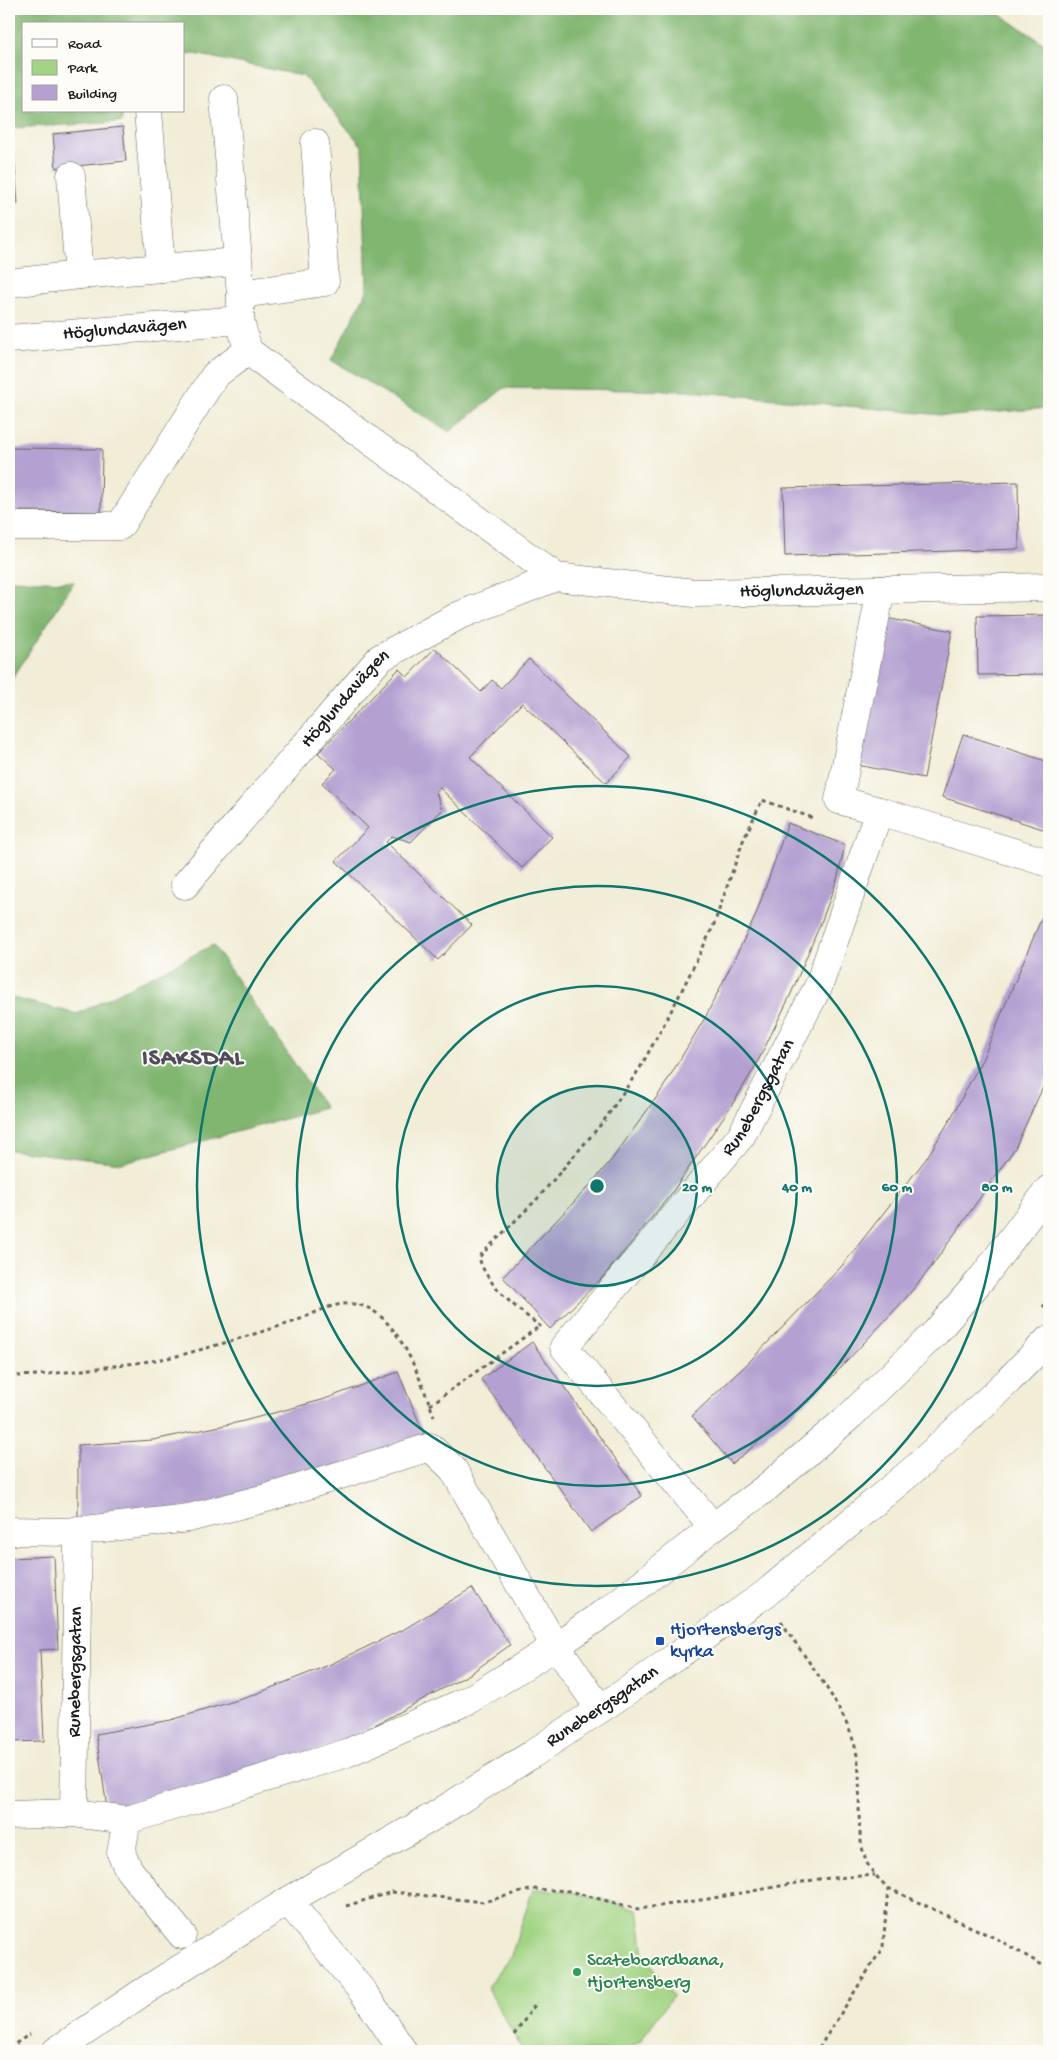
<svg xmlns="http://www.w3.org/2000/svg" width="1058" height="2060" font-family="'Gochi Hand',sans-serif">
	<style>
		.green { fill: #a2d483; stroke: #5f7850 }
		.forest { fill: #81b671; stroke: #4e6946 }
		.building { fill: #b4a1d2 }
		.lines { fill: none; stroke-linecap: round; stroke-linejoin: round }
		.minor-casing { stroke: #67655d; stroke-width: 29 }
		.path { stroke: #67655d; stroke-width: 3; stroke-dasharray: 4 4; stroke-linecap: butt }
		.minor { stroke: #fff; stroke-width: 28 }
		.ring { fill: none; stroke: #0f766e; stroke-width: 2.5 }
		.transit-dot { fill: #1a4fb4; stroke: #fdfcf7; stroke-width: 2 }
		.leisure-dot { fill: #2e9e5b; stroke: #fdfcf7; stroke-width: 2 }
		.labels { text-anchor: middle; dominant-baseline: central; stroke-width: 4; stroke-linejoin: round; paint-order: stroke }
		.street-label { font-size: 19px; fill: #1c1c1c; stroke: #fdfcf7 }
		.transit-label { font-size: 19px; fill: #164399; stroke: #fdfcf7; text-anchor: start }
		.leisure-label { font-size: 19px; fill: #27864d; stroke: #fdfcf7; text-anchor: start }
		.district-label { font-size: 24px; font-weight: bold; letter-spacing: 1px; fill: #514b5c; stroke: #fdfcf7 }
		.centre { fill: #0f766e; stroke: #fdfcf7; stroke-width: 2.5 }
		.ring-label { font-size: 15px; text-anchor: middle; font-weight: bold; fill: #0f766e; stroke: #fdfcf7; stroke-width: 4; stroke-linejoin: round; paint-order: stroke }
	</style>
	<rect width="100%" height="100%" fill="#fdfcf7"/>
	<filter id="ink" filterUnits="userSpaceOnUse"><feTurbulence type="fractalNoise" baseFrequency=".02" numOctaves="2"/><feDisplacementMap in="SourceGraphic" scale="10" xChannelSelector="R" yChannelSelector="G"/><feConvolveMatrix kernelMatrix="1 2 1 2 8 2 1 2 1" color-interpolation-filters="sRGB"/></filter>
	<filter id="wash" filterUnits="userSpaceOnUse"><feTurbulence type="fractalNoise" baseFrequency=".0096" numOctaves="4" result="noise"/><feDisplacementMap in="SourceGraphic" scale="20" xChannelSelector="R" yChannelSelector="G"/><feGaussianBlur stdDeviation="1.12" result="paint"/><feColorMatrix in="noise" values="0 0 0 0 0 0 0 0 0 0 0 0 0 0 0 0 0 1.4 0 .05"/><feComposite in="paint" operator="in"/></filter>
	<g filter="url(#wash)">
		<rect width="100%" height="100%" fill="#f1edd7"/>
		<path class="green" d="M533 1889 569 1891 638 1909 644 1955 673 1996 640 2041 624 2051H523L487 1987 511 1956Z"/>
		<path class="forest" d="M9 9H992L1049 47V408L952 416 691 391 504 388 450 432 331 360 367 291 362 146 303 76 195 54H184V24H24V111H122V122L9 128Z
			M9 580 74 582 9 684Z
			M213 945 325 1108 121 1163 9 1150V997L77 1014Z"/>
		<g id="blocks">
			<path class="building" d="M123 127 126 161 56 168 53 134Z
				M14 156 18 204H9V157Z
				M9 448 102 449 101 512 9 511Z
				M1018 482 1019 549 785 556 783 488Z
				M1049 615V674L978 675 977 616Z
				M886 618 952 631 924 778 857 765Z
				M435 648 481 692 492 680 501 688 529 659 631 757 606 783 522 703 470 757 552 837 522 868 440 788 436 792 442 810 411 842 392 836 386 842 472 925 438 960 336 861 368 828 322 783 336 769 318 753 399 669 407 677Z
				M963 734 1049 762V831L942 797Z
				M788 823 845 845 837 880 822 920 790 996 756 1065 737 1097 671 1194 603 1277 550 1329 503 1277 590 1185 613 1158 661 1091 706 1016 755 917Z
				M1042 917 1049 920V1074L1015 1148 932 1266 906 1298 817 1393 732 1464 692 1416 746 1365 841 1267 926 1159 951 1118 983 1058Z
				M532 1342 642 1496 591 1532 481 1379Z
				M398 1372 424 1434 377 1453 228 1501 78 1524V1445L153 1440 240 1422 322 1400Z
				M54 1556 58 1649 40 1650 44 1741 9 1742V1558Z
				M472 1588 510 1645 470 1674 354 1736 277 1766 150 1802 107 1808 96 1734 171 1720 248 1697 329 1665 406 1628Z"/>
		</g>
	</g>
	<g filter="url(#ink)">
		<use href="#blocks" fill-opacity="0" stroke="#67655d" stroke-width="1"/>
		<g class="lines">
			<defs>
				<g id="minor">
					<path d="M224 99 241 294 240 320 248 351 556 577"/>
					<path d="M148 111 161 268 237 262"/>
					<path d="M71 176 79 275 161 268"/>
					<path d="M9 283 79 275"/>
					<path d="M241 294 325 282 315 143"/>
					<path id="s1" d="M9 339 240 320"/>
					<path d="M9 526H120L215 375 248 351"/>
					<path d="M879 811 839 800 881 590"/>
					<path id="s2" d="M185 885 380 658 458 616 556 577 694 593 1049 587"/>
					<path id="s3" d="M713 1527 564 1347 741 1136 819 985 879 811 1049 863"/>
					<path d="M9 1531 68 1532 189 1518 270 1497 430 1447 453 1469 548 1634 600 1709"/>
					<path id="s4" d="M74 1813 78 1530"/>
					<path d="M9 1815 74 1813 127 1820 347 1753 471 1699 556 1646 614 1606 713 1527 766 1488 851 1415 936 1332 983 1277 1049 1189"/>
					<path d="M127 1820 121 1853 129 1870 182 1935"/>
					<path d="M288 1901 363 1992 403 2051"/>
					<path id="s5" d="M56 2051 143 1992 288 1901 434 1816 531 1755 624 1693 765 1594 919 1465 1009 1380 1049 1339"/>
				</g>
			</defs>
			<use href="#minor" class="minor-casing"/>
			<path class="path" d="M1043 1307 1049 1300
				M541 1327C518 1309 486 1286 479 1257L538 1198 603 1122 640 1068 677 1000 713 927 743 841 762 800 813 818
				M9 1376C41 1376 74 1371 106 1367 135 1363 165 1360 192 1352 225 1343 258 1333 290 1323 311 1316 332 1301 355 1304 398 1310 421 1382 434 1416
				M430 1405 537 1328
				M781 1621C805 1659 836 1694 852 1737 867 1777 852 1819 865 1858 868 1869 880 1880 888 1888L883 1947 817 2051
				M888 1888 999 1940 1049 1969
				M346 1906 392 1892 483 1902 533 1889 569 1891 638 1909 708 1899 819 1879 875 1875
				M514 2035 537 2002
				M9 2048 30 2034"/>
			<use href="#minor" class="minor"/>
		</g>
	</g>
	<circle cx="597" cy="1186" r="100" fill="#0f766e" fill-opacity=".12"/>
	<g class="ring">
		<circle cx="597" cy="1186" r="100"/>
		<circle cx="597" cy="1186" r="200"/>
		<circle cx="597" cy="1186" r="300"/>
		<circle cx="597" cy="1186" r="400"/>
	</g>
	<rect class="transit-dot" x="655" y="1636" width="10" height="10" rx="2.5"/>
	<circle class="leisure-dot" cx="577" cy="1972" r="5"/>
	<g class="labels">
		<g class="street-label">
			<text stroke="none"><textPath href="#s1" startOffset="116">Höglundavägen</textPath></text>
			<text stroke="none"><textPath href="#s2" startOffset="740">Höglundavägen</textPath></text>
			<text stroke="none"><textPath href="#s2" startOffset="246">Höglundavägen</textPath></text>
			<text stroke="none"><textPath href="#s3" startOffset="551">Runebergsgatan</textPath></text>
			<text stroke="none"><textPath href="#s4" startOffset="141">Runebergsgatan</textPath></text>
			<text stroke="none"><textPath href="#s5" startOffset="646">Runebergsgatan</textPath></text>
		</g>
		<g class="transit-label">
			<text x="670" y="1630">Hjortensbergs<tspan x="670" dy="22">kyrka</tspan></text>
		</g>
		<g class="leisure-label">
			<text x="587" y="1961">Scateboardbana,<tspan x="587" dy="22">Hjortensberg</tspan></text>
		</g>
		<g class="district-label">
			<text x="193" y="1059">ISAKSDAL</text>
		</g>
	</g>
	<circle cx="597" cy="1186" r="8" class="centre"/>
	<g class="ring-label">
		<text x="697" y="1191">20 m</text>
		<text x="797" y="1191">40 m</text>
		<text x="897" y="1191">60 m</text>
		<text x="997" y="1191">80 m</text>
	</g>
	<rect width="1058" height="2060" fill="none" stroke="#fdfcf7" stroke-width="30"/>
	<rect x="22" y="22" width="162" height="90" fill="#fdfcf7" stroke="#a3a29f"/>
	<rect x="32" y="39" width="25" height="8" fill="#ffffff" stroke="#a3a29f"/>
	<text x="68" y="48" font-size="15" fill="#1c1c1c">Road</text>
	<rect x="32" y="60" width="25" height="15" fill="#a2d483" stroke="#a3a29f"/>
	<text x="68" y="72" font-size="15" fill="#1c1c1c">Park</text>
	<rect x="32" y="85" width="25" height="15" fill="#b4a1d2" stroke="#a3a29f"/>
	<text x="68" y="98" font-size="15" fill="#1c1c1c">Building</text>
</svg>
